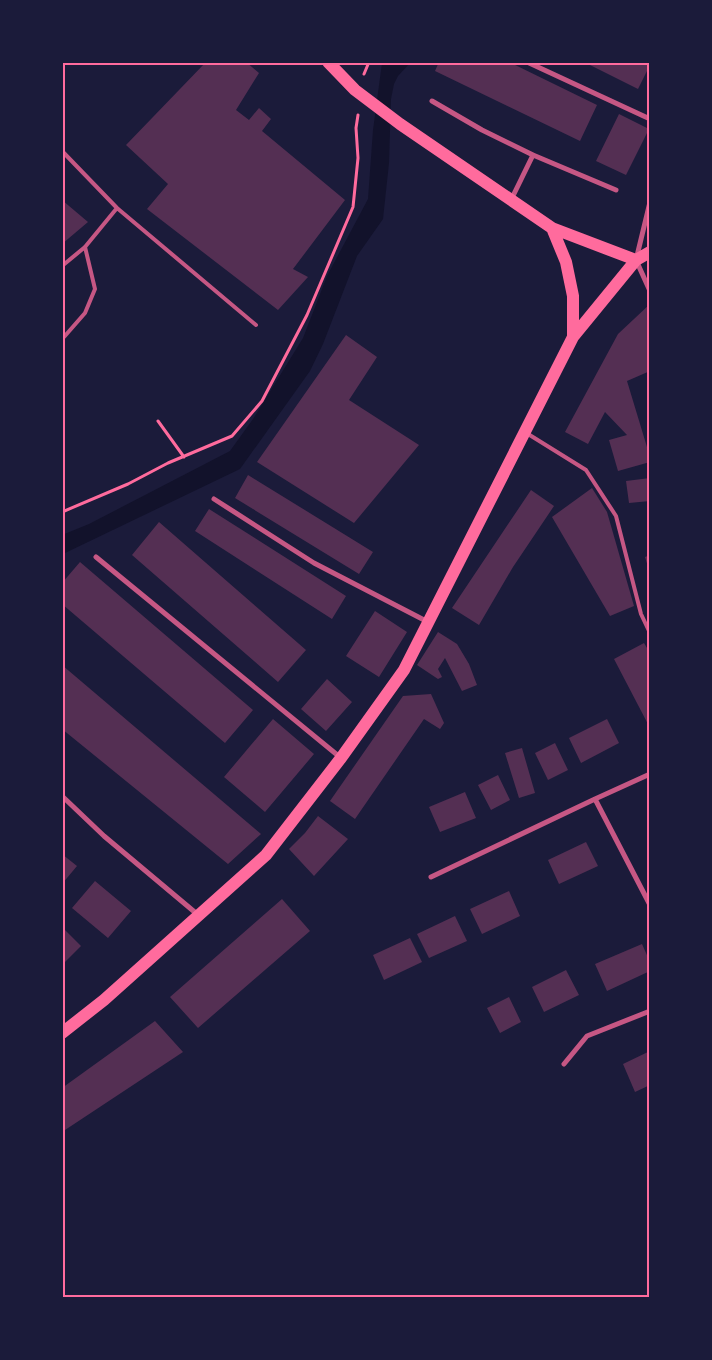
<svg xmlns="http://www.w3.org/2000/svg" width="712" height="1360" font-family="Raleway,sans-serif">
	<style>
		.water { fill: #12122b }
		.building { fill: #542f53 }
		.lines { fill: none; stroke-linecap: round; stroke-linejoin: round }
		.path { stroke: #ff6b9d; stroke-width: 3 }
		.service { stroke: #c65784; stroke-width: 4 }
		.minor { stroke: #c65784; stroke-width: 5 }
		.primary { stroke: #ff6b9d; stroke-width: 12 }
		.neatline { fill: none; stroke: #ff6b9d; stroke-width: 2 }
	</style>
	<rect width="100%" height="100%" fill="#1b1b3a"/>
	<path class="water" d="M382 63H410L398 76 394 84 391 99 389 163 383 219 357 256 323 344 310 371 240 469 63 554 62 535 89 524 230 451 253 419 303 338 327 276 368 199 373 130Z"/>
	<path class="building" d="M206 62H246L259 73 236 110 249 120 259 108 271 119 262 131 345 200 293 269 308 277 278 310 147 209 168 184 126 145Z
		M439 62H509L597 105 580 141 435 71Z
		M584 62H647L650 65 638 89Z
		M619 114 649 129 626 175 596 161Z
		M62 200 88 222 62 244Z
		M650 304V371L627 381 650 457V462L618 471 609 440 627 435 605 412 588 444 565 432 618 334Z
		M346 335 377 357 349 400 419 445 354 523 257 462Z
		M248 475 373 552 359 574 235 498Z
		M650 478V501L629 503 626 481Z
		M592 488 607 512 634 606 610 616 552 517Z
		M531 490 554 506 513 567 479 625 452 608Z
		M209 509 346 596 332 619 195 531Z
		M159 522 306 650 278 682 132 555Z
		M650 555V570H649L645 557Z
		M80 562 253 710 225 743 62 604V583Z
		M375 611 407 632 379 677 346 656Z
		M438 632 457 644 469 664 477 685 462 691 445 658 438 669 442 677 438 679 417 665Z
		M644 643 650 653V728L614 659Z
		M62 665 261 834 228 864 62 729Z
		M327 679 352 702 326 731 301 709Z
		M431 694 444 723 440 729 424 719 355 819 330 801 403 696Z
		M273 719 314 754 265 812 224 777Z
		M607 719 619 743 581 763 569 738Z
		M555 743 568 770 548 780 535 753Z
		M522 748 535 793 519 798 505 753Z
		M498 775 510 800 491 810 478 785Z
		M465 792 476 818 440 832 429 807Z
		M318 816 348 839 314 876 289 849 305 833Z
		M586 842 598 866 559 884 548 860Z
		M62 854 77 866 62 884Z
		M95 881 131 911 108 938 72 908Z
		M509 891 520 916 482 934 470 909Z
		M282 899 310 931 198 1028 170 997Z
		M455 916 467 941 429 958 417 934Z
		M62 927 81 946 62 965Z
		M410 938 422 962 384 980 373 955Z
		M642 944 650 962V971L607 991 595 964Z
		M566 970 579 995 544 1012 532 987Z
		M509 997 521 1022 500 1033 487 1008Z
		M155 1021 183 1052 62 1132V1088Z
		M650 1051V1085L635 1092 623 1064Z"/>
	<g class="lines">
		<path class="path" d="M364 74 369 62
			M158 421 184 457
			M62 512 128 484 168 463 232 436 262 401 307 315 353 207 358 158 356 128 358 115"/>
		<path class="service" d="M62 151 117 208 256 325
			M62 266 85 247 117 208
			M64 337 85 313 95 289 85 247
			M528 434 586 470 616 516 641 614 650 633"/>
		<path class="minor" d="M527 62 650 119
			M432 101 482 130 533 155 616 190
			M511 200 533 155
			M650 202 636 260 650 291
			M214 499 314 563 428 622
			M96 557 341 758
			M650 774 595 799 650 905
			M62 796 104 836 197 914
			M431 877 595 799
			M564 1064 587 1036 650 1011"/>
		<path class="primary" d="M328 62 355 90 400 124 552 228 636 260
			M552 228 566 262 573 296V337
			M62 1033 104 1000 266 855 341 758 404 670 573 337 636 260 650 252"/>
	</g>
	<rect width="712" height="1360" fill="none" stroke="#1b1b3a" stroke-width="128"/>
	<rect x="64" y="64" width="584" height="1232" class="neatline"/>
</svg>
